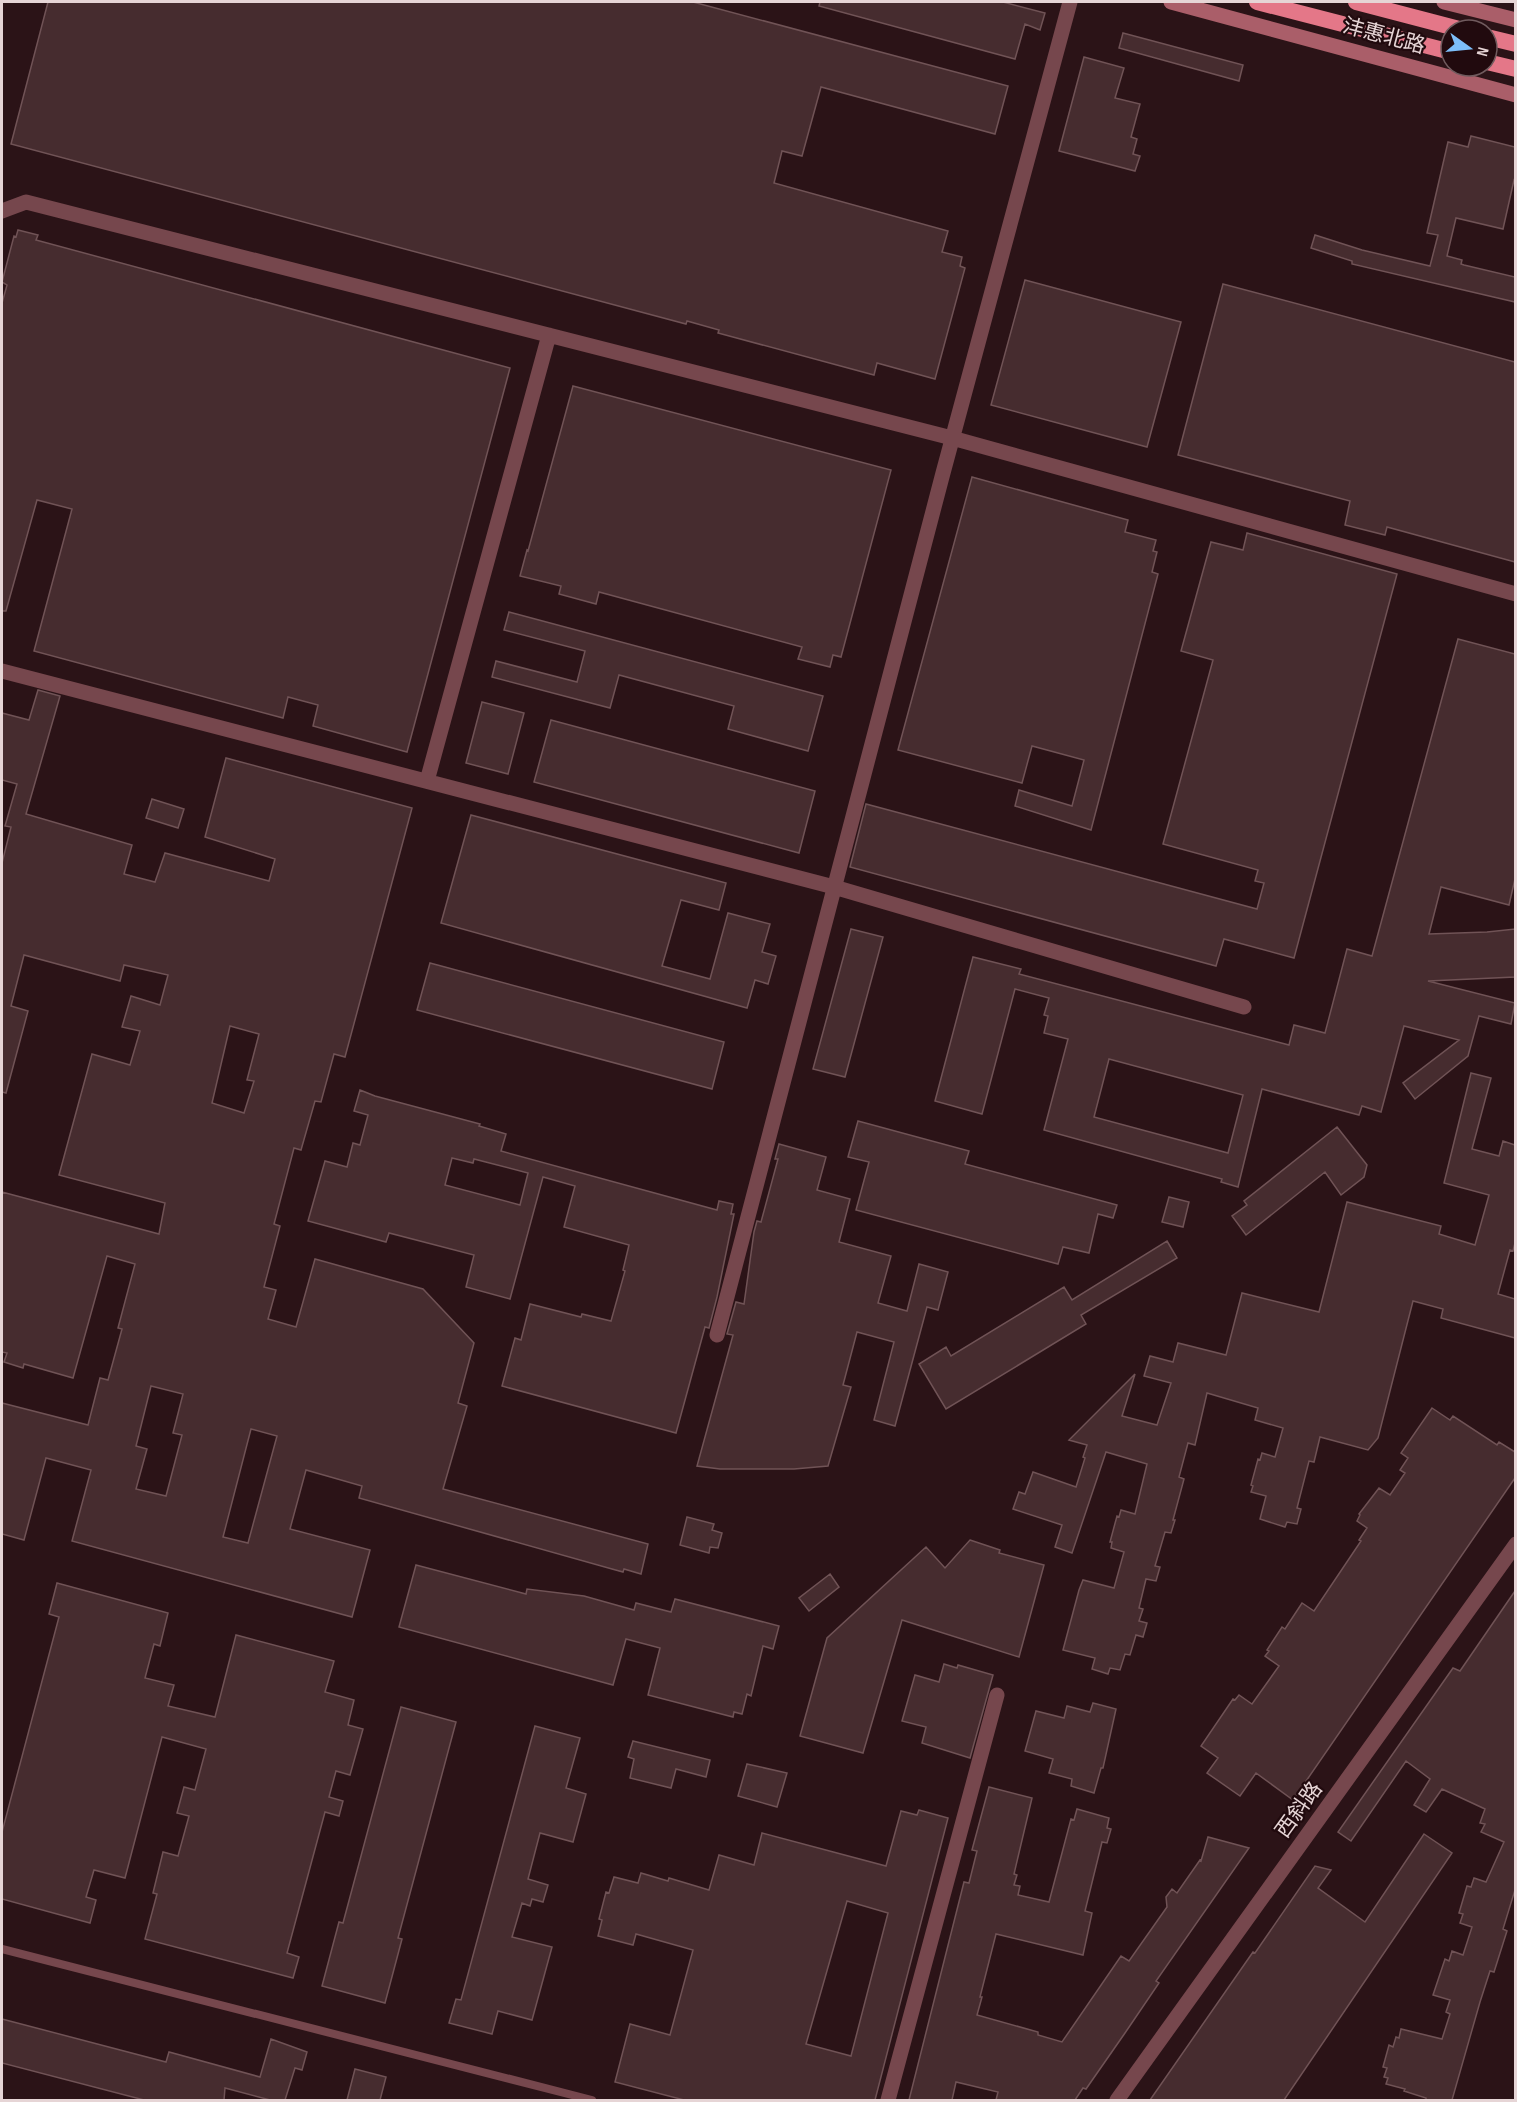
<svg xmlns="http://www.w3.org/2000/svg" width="1517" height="2102" font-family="'Sofia Sans Condensed','Noto Sans SC',sans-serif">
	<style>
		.building { fill: #462c2f; stroke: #705356; stroke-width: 1.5; fill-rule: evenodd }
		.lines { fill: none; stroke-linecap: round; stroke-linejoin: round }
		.service { stroke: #76474d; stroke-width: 8 }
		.minor { stroke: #76474d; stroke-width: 15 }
		.tertiary { stroke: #76474d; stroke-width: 15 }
		.secondary { stroke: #aa5e69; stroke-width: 15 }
		.trunk { stroke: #e47788; stroke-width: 16 }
		.labels { text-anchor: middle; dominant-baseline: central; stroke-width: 4.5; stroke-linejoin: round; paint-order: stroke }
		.street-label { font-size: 21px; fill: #e6d5d6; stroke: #210a0e }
	</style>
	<rect width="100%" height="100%" fill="#2b1317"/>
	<path class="building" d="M48 2H693L1008 86 995 134 821 87 802 156 782 151 774 183 948 231 942 252 962 257 960 266 965 268 935 379 877 363 874 375 718 333 719 330 687 321 686 324 11 144Z
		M820 2H1003L1045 13 1040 30 1025 24 1015 59 819 6Z
		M1123 33 1243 65 1239 81 1119 48Z
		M1084 57 1124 68 1115 98 1140 104 1131 137 1137 139 1133 154 1140 156 1135 171 1059 151Z
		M1471 136 1515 147V181L1514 180 1503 229 1456 218 1447 256 1462 260 1461 264 1464 265 1515 277V302L1352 264V261L1311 248 1315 235 1362 250 1430 266 1438 235 1427 233 1448 142 1468 147Z
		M18 230 38 235 36 240 510 368 407 752 313 726 318 705 288 697 283 718 34 651 72 509 37 500 6 611H2V303L7 285 2 282 14 236 16 237Z
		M1025 280 1181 322 1147 447 991 405Z
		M1223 284 1515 362V562L1387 527 1385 535 1345 525 1350 501 1178 455Z
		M573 386 891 470 841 657 833 655 830 667 798 659 802 647 599 592 596 604 559 594 561 586 520 576 527 550 528 551Z
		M972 477 1128 520 1125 532 1156 540 1153 551 1157 552 1152 572 1158 574 1091 830 1015 806 1019 790 1072 806 1084 760 1032 746 1022 783 898 750Z
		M1247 533 1397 574 1294 958 1224 939 1216 966 850 867 866 804 1257 909 1264 883 1255 881 1258 870 1163 844 1213 660 1181 651 1211 542 1243 550Z
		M509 612 823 696 808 751 728 729 734 706 619 675 610 708 492 677 496 661 577 682 585 651 504 630Z
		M1458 639 1515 654V879L1509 905 1441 887 1429 934 1487 932 1515 929V977L1428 981 1515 1003 1511 1024 1479 1016 1468 1056 1415 1099 1403 1083 1459 1040 1404 1026 1381 1112 1362 1106 1359 1115 1262 1089 1238 1187 1221 1182 1222 1179 1044 1130 1068 1039 1044 1033 1048 1016 1044 1015 1049 998 1015 989 982 1114 935 1101 973 957 1021 969 1019 974 1289 1045 1294 1025 1325 1033 1347 949 1372 956ZM1109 1059 1243 1095 1228 1153 1094 1117Z
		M38 690 60 696 26 814 132 845 124 874 155 882 165 853 269 881 275 859 205 837 226 758 412 808 345 1057 334 1054 321 1102 315 1101 301 1150 294 1148 274 1224 280 1226 264 1287 276 1290 268 1319 296 1327 315 1259 423 1289 474 1343 458 1403 467 1406 443 1489 648 1544 641 1574 624 1569 623 1572 612 1569 359 1498 362 1486 306 1470 290 1529 370 1550 352 1617 72 1541 91 1470 46 1458 24 1540 2 1534V1403L88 1425 100 1378 108 1380 122 1329 118 1328 135 1264 107 1256 73 1378 24 1364 23 1368 4 1362 7 1353 2 1352V1192L159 1234 165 1203 59 1175 92 1054 130 1065 140 1031 122 1027 131 996 160 1005 168 975 124 965 120 981 24 955 11 1006 28 1011 6 1093 2 1092V863L11 827 5 826 17 784 2 780V713L29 720ZM230 1026 259 1034 247 1080 254 1081 244 1113 212 1103ZM151 1386 183 1394 173 1433 182 1435 166 1496 136 1489 147 1449 136 1446ZM251 1429 277 1436 248 1543 223 1537Z
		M482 702 524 713 508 774 466 763Z
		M551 720 815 791 799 853 534 782Z
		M152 799 184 809 178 828 146 818Z
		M471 815 726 883 719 910 681 900 662 966 710 979 728 913 770 924 762 952 776 956 768 984 755 980 747 1008 441 923Z
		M851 929 883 937 845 1077 813 1069Z
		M430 963 724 1042 712 1089 417 1010Z
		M1471 1073 1491 1078 1472 1149 1499 1156 1503 1141 1515 1145V1243L1513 1251 1510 1250 1498 1294 1515 1299V1338L1441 1318 1443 1309 1413 1301 1378 1438 1368 1450 1320 1437 1314 1462 1309 1461 1297 1508 1301 1509 1297 1524 1287 1522 1285 1527 1260 1519 1266 1496 1251 1492 1253 1486 1251 1485 1258 1459 1260 1460 1262 1453 1275 1457 1283 1428 1255 1420 1258 1408 1207 1393 1195 1445 1188 1443 1179 1477 1184 1479 1173 1520H1175L1171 1533 1165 1532 1155 1566 1160 1567 1156 1581 1146 1579 1139 1608 1143 1609 1139 1621 1147 1623 1143 1637 1136 1635 1130 1655 1125 1654 1120 1670 1110 1668 1108 1674 1092 1669 1095 1658 1063 1650 1079 1590 1083 1580 1114 1588 1124 1552 1111 1548 1112 1542H1110L1117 1516 1119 1517 1121 1510 1135 1514 1147 1464 1106 1452 1072 1553 1055 1547 1062 1525 1013 1509 1019 1492 1025 1494 1033 1472 1076 1487 1085 1458 1083 1457 1087 1445 1069 1440 1135 1374 1122 1416 1157 1425 1171 1383 1144 1376 1150 1356 1173 1362 1178 1343 1226 1355 1242 1293 1319 1312 1347 1202 1441 1226 1439 1234 1475 1245 1489 1195 1444 1183Z
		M360 1090 375 1096 480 1124 479 1126 506 1134 501 1151 717 1210 719 1201 733 1204 731 1214H734L717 1297 709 1328 705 1327 676 1433 502 1386 515 1338 521 1340 530 1304 581 1317 582 1314 611 1321 625 1271 623 1270 629 1245 564 1227 575 1186 543 1177 510 1299 466 1287 474 1255 389 1233 386 1242 308 1221 325 1161 347 1167 353 1143 360 1145 368 1115 354 1111ZM452 1158 473 1163 474 1159 528 1173 520 1205 445 1185Z
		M858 1121 969 1151 965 1164 1117 1205 1113 1218 1098 1214 1089 1253 1063 1247 1058 1264 856 1210 869 1162 848 1157Z
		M1337 1127 1367 1165 1364 1177 1341 1195 1325 1172 1246 1235 1232 1216 1247 1205 1244 1201Z
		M779 1144 826 1157 817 1190 850 1199 839 1242 891 1256 878 1303 907 1311 919 1264 948 1272 938 1310 927 1307 895 1426 874 1420 894 1342 857 1332 843 1385 851 1387 828 1466 794 1469H720L697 1466 733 1335 727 1334 736 1302 744 1304 754 1232 757 1221 761 1222 778 1159H775Z
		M1169 1197 1189 1202 1183 1227 1162 1222Z
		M1167 1241 1177 1258 1081 1315 1086 1324 946 1409 919 1364 946 1347 951 1356 1064 1287 1072 1300Z
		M1432 1408 1450 1420 1453 1416 1497 1445 1499 1442 1515 1452V1478L1293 1800 1256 1773 1240 1796 1207 1773 1218 1758 1201 1746 1233 1699 1235 1700 1239 1695 1252 1704 1279 1666 1265 1656 1269 1651 1267 1650 1282 1627 1285 1629 1302 1603 1314 1611 1361 1541 1359 1540 1367 1528 1357 1521 1360 1515 1359 1514 1379 1488 1390 1495 1405 1473 1400 1470 1408 1458 1401 1453Z
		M687 1517 714 1524 712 1530 722 1533 718 1548 710 1547 709 1553 680 1545Z
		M970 1540 1000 1550 999 1553 1044 1565 1019 1657 902 1620 863 1753 800 1736 827 1638 926 1547 945 1568Z
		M416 1565 526 1594 527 1589 584 1596 634 1610 636 1603 671 1612 675 1599 779 1626 773 1649 763 1646 751 1696 747 1694 742 1714 734 1712 733 1717 648 1695 660 1648 626 1639 613 1685 399 1627Z
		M830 1574 839 1587 809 1611 799 1598Z
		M57 1583 168 1613 160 1646 154 1644 145 1678 174 1685 168 1706 215 1717 236 1635 334 1661 325 1692 354 1700 348 1725 363 1729 350 1775 336 1771 329 1797 343 1801 339 1816 325 1812 287 1953 299 1957 293 1978 145 1939 157 1894 153 1893 163 1852 178 1856 189 1816 177 1813 184 1787 195 1790 206 1749 162 1737 125 1878 94 1870 86 1897 96 1900 90 1923 2 1899V1832L59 1617 49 1614Z
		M1515 1591V1890L1503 1929 1507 1931 1494 1972 1490 1971 1480 2002 1452 2100H1426V2098L1404 2091 1405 2089 1386 2084 1388 2078 1384 2077 1387 2068 1383 2067 1389 2045 1393 2047 1396 2037 1399 2038 1401 2029 1442 2039 1450 2014 1446 2012 1450 2000 1433 1995 1445 1959 1449 1961 1452 1951 1463 1955 1472 1927 1460 1923 1463 1914 1459 1913 1467 1886 1471 1887 1474 1878 1486 1882 1504 1842 1481 1832 1485 1824 1480 1823 1485 1809 1442 1789 1426 1812 1414 1805 1430 1779 1406 1761 1351 1841 1338 1832 1453 1668 1460 1671Z
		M944 1664 957 1668 958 1665 993 1675 970 1758 922 1743 926 1727 902 1721 915 1675 939 1682Z
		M1093 1703 1116 1709 1103 1768H1101L1094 1793 1071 1786 1072 1779 1049 1773 1053 1759 1025 1751 1036 1711 1064 1718 1067 1706 1090 1712Z
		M401 1707 456 1722 398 1938 402 1939 385 2003 322 1986 339 1922 343 1923Z
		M535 1726 580 1738 566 1788 586 1794 573 1842 540 1833 528 1879 548 1885 543 1902 532 1899 530 1906 522 1903 512 1937 552 1947 532 2020 498 2011 492 2034 449 2023 456 1999 461 2000Z
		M633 1741 710 1760 706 1777 676 1769 671 1788 630 1778 634 1759 628 1757Z
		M747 1764 787 1773 777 1807 738 1796Z
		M989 1787 1032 1798 1014 1874 1017 1875 1014 1885 1020 1886 1018 1895 1049 1902 1071 1819 1074 1820 1077 1809 1109 1818 1107 1828 1111 1829 1107 1843 1102 1842 1085 1911 1092 1913 1083 1955 996 1934 980 1997H982L977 2015 1038 2032V2035L1062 2042 1121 1956 1129 1961 1167 1907 1166 1897 1172 1889 1177 1893 1200 1860 1201 1861 1208 1837 1249 1848 1156 1981 1159 1983 1125 2033 1086 2089 1083 2088 1075 2100H996L998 2092 956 2082 952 2100H909L964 1882 969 1883 977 1851 972 1850Z
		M919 1810 948 1818 875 2100H684L615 2082 630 2024 670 2035 693 1950 636 1934 633 1945 598 1936 602 1920 599 1919 606 1892 609 1893 614 1877 638 1883 641 1873 668 1881 669 1878 709 1890 719 1855 754 1865 762 1833 886 1866 901 1811 917 1815ZM847 1901 888 1913 851 2056 806 2044Z
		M1424 1834 1452 1853 1284 2100H1150L1253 1952 1255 1953 1315 1866 1331 1870 1318 1888 1365 1922Z
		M2 2019 166 2062 169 2052 260 2077 271 2039 307 2052 302 2070 295 2068 285 2100H270L225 2088 224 2100H144L2 2063Z
		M355 2069 386 2077 380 2100H347Z"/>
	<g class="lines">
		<path class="service" d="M2 1949 592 2100"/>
		<path class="minor" d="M2 211 26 202 952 438 1516 594
			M2 671 834 887 1244 1007
			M427 781 549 335
			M717 1335 943 473 1070 2
			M888 2100 997 1695"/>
		<path class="tertiary" d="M1117 2100 1516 1544"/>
		<path class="secondary" d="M1171 2 1516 95
			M1444 2 1516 20"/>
		<path class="trunk" d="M1257 2 1451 52
			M1356 2 1463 30
			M1487 37 1516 44
			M1487 62 1516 69"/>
	</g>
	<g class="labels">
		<g class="street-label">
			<text transform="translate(1384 36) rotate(15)">沣惠北路</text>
			<text transform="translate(1299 1810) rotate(-54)">西斜路</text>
		</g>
	</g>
	<rect width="1517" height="2102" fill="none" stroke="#e6d5d6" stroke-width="6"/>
	<g transform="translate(1469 48) rotate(105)"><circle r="28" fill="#210a0e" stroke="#705b5e" stroke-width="1.5"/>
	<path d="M0-4.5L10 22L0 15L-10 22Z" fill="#7dbef9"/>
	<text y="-9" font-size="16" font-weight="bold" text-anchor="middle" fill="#e6d5d6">N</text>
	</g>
</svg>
